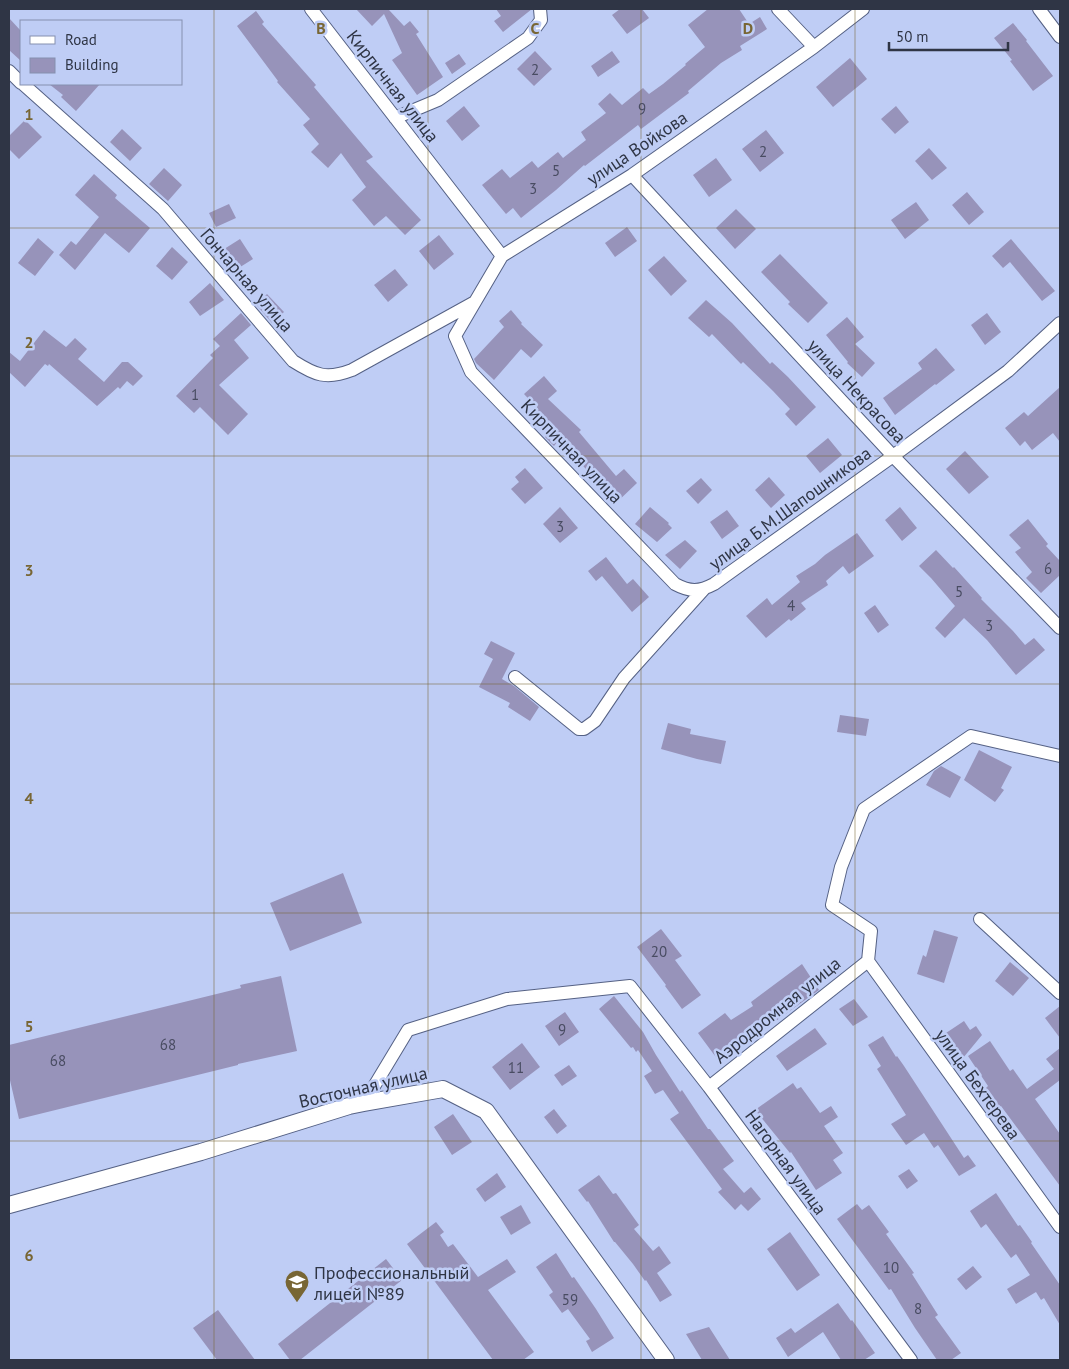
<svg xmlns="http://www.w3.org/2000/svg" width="1069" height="1369" font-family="'PT Sans',sans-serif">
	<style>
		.building { fill: #9793ba }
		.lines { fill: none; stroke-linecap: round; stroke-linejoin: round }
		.minor-casing { stroke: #556184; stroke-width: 14 }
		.tertiary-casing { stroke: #556184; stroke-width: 18 }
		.minor { stroke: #fff; stroke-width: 12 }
		.tertiary { stroke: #fff; stroke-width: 16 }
		.grid { fill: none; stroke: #786634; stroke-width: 1; stroke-opacity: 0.55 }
		.labels { text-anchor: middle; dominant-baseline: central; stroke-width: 5; stroke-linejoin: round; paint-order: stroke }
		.number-label { font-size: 15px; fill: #494c62 }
		.street-label { font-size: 18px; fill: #2f3545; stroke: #bfcdf5 }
		.poi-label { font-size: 18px; fill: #2f3545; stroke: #bfcdf5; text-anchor: start }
		.grid-label { font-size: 16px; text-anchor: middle; font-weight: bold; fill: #786634; stroke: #bfcdf5; stroke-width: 5; stroke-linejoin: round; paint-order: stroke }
	</style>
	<rect width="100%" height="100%" fill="#bfcdf5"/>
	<path class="building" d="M356 9H390L389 10 404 26 410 21 419 32 416 34 443 77 417 95 392 60 402 53 384 14 372 26Z
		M496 9H532L503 32 494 21 501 16Z
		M620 9H642L649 18 627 34 612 15Z
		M708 9H739L749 24 760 17 767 29 740 46 742 50 721 63 688 91 689 93 641 129 638 125 585 166 584 165 556 190 521 218 513 208 506 214 482 185 502 169 510 178 532 161 538 168 558 152 563 158 586 140 581 132 606 113 598 104 610 93 622 105 643 88 649 94 663 84 686 65 685 64 705 47 688 25Z
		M256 11 264 22 262 24 316 85 314 87 373 157 366 161 421 220 405 235 386 216 374 226 352 200 366 187 341 153 328 168 311 152 319 144 303 125 310 119 277 82 278 81 237 26Z
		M9 18 21 31V61L9 50Z
		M1013 23 1027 40 1026 41 1053 76 1033 91 1010 61 1012 60 994 38Z
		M535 51 552 69 534 86 517 69Z
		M612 51 620 62 598 77 591 66Z
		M459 54 466 64 452 74 445 63Z
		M850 58 867 79 833 107 816 87Z
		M49 84H100L76 111 61 97 63 95Z
		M464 106 480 126 462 141 446 121Z
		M896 106 909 122 895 134 881 119Z
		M25 120 42 137 19 159 9 149V136Z
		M122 129 142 148 130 161 110 142Z
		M766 130 784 153 760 172 742 149Z
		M929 148 947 168 932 180 915 161Z
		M716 158 732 180 709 197 693 175Z
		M164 168 182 185 168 201 149 184Z
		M94 174 117 195 115 198 150 228 129 253 105 233 75 270 59 255 71 241 76 245 99 217 75 195Z
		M967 192 984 212 969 225 952 205Z
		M916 202 929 220 905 239 891 220Z
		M229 204 236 218 216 227 209 213Z
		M736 209 756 229 735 249 716 228Z
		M627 227 637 241 615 257 605 243Z
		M439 235 454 254 434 270 419 251Z
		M38 238 54 252 35 276 18 263Z
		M240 239 253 259 229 274 222 262 226 259 221 251Z
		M1011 239 1055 291 1042 301 1010 262 1003 268 992 256Z
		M172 247 188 262 172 280 156 266Z
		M780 254 828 303 808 323 788 304 790 302 761 272Z
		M664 256 687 281 671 296 648 270Z
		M395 269 408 285 388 302 374 285Z
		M210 283 224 300 200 316 189 302Z
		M267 294 284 312 272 323 254 302 261 296 263 298Z
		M706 300 732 323 770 364 772 362 788 377 816 407 796 426 785 414 790 409 773 391 743 362 741 364 712 334 709 337 688 318Z
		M511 310 522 323 521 324 543 345 531 358 521 349 494 380 476 363 474 359 504 327 499 321Z
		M241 313 251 325 234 340 249 358 219 385 248 414 228 435 200 407 194 413 176 396 213 358 210 355 220 346 213 339Z
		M987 313 1001 332 985 345 971 325Z
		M847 317 864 337 855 344 875 363 862 377 847 363 848 362 826 335Z
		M44 330 66 347 75 338 87 349 78 359 104 382 122 362H128L143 376 133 386 127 381 120 389 118 387 97 406 49 364 48 366 45 364 25 387 9 372V352L20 361Z
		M936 348 955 370 936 385 935 384 895 415 883 398 922 369 918 363Z
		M544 376 557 391 548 399 581 430 579 432 616 476 624 469 637 483 615 504 602 490 603 489 566 446 564 447 558 441 554 446 545 437 547 433 530 416 538 409 524 394Z
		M1060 387V442L1053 433 1032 450 1025 441 1020 446 1005 428 1024 412 1028 416Z
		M828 438 842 455 820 473 806 456Z
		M965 451 989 477 969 494 946 469Z
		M525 468 543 488 525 504 511 489 519 482 515 477Z
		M769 477 785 495 771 508 755 490Z
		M701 478 712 490 698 504 686 491Z
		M560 507 578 528 560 543 543 524Z
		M650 507 669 523 668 524 672 528 657 542 635 524Z
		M900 507 917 528 902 541 885 520Z
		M727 510 739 526 722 539 710 522Z
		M1028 519 1048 544 1046 546 1060 561V575L1041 593 1026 578 1032 572 1015 552 1021 548 1009 535Z
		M857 533 874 556 849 574 843 566 826 581 828 585 801 603 806 609 791 621 789 619 766 638 746 616 767 598 772 605 800 582 796 576 815 564 825 555Z
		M685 540 697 551 680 569 665 555Z
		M936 550 953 568 954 567 982 598 981 599 1013 631 1025 645 1034 638 1045 650 1016 675 987 640 964 618 945 638 935 628 955 606 931 578 919 566Z
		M606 557 627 584 633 579 649 597 632 612 602 576 596 581 588 571Z
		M875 605 889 625 878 633 864 613Z
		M491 641 515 653 502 679 514 686 539 707 530 721 508 707 510 703 479 687 493 659 484 654Z
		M840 715 869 719 866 736 837 732Z
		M668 723 691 729 690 734 726 741 721 764 697 759 661 749Z
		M979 750 1012 767 1001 788 1004 790 995 802 964 780Z
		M941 766 961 777 950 798 926 785 934 771Z
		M343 873 362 923 290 951 270 903Z
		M661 929 682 956 675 960 701 995 682 1009 665 986 666 985 637 947Z
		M934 930 958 937 944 983 917 974 923 955 926 957Z
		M1010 962 1029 978 1013 996 995 981Z
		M802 964 819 990 759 1033 718 1060 698 1033 725 1013 731 1020 753 1006 751 1002Z
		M281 976 297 1051 238 1064V1065L19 1119 9 1076V1045L241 988 240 985Z
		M614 996 643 1032 656 1055 680 1092 682 1090 708 1129H710L734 1161 723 1169 744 1193 751 1187 761 1199 748 1211 741 1204 735 1210 718 1192 722 1189 670 1119 679 1113 663 1090 655 1094 644 1076 652 1071 638 1050 636 1052 633 1047 631 1048 599 1009Z
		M854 999 868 1017 853 1026 839 1009Z
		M1060 1006V1038L1045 1018Z
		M565 1012 579 1032 559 1046 545 1026Z
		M964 1021 970 1030 976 1026 982 1035 963 1058 946 1033Z
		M815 1028 827 1044 787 1071 776 1056Z
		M883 1036 896 1057 897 1056 904 1066 964 1158 968 1155 976 1166 959 1176 938 1145 934 1148 924 1133 906 1145 891 1124 906 1115 877 1069 881 1066 868 1045Z
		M990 1041 1010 1071 1013 1069 1027 1089 1054 1069 1046 1059 1060 1048V1080L1035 1099 1060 1134V1186L1001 1106 999 1107 986 1088 988 1086 968 1056Z
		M522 1043 540 1067 510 1090 492 1067Z
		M569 1065 577 1076 562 1086 554 1075Z
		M793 1083 797 1089 801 1087 820 1113 831 1106 838 1117 824 1126 843 1153 833 1160 842 1173 816 1190 791 1152 790 1153 755 1110Z
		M554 1109 567 1126 557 1134 544 1117Z
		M453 1114 472 1142 452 1155 434 1127Z
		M909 1169 918 1181 907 1189 898 1176Z
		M497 1173 506 1187 485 1202 476 1189Z
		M599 1175 613 1194 616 1193 639 1225 634 1229 653 1251 659 1246 671 1263 657 1273 672 1295 660 1302 646 1280 645 1281 633 1264 615 1242H614L588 1201 587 1202 578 1190Z
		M996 1193 1018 1226 1020 1225 1032 1242 1031 1243 1060 1285V1325L1044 1298 1041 1300 1036 1292 1016 1304 1007 1289 1030 1275 1016 1254 1011 1258 986 1224 981 1228 970 1211Z
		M857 1204 862 1210 869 1205 889 1232 886 1234 914 1273 912 1274 938 1315 935 1317 961 1353 951 1360H937L915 1328 891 1289 889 1290 837 1219Z
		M521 1205 531 1223 511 1235 500 1217Z
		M436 1222 444 1232 440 1235 448 1247 453 1244 478 1277 507 1259 516 1272 488 1290 534 1352 523 1360H493L407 1244Z
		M790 1232 820 1275 797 1291 767 1249Z
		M556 1253 572 1278 574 1277 596 1309 614 1338 592 1352 586 1341 590 1339 568 1309 562 1313 549 1295 553 1292 536 1267Z
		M386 1259 402 1280 300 1360H290L278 1344Z
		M973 1266 982 1277 966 1290 957 1279Z
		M838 1303 851 1321 852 1320 875 1353 864 1360H841L823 1332 788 1357 776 1338 791 1328 795 1333Z
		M218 1310 255 1360H217L193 1328Z
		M709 1327 730 1360H702L686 1334Z"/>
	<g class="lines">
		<defs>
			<path id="minor" d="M311 9 502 256
				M778 9 814 47
				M863 9 814 47 632 175 502 256 455 336 471 372 675 584C690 592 699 592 714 584L893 456 1008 371 1060 323
				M1039 9 1060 37
				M9 71 21 83
				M23 84 163 209 293 361C315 375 326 380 352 370L475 302
				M395 118 438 100 528 38 541 20 540 9
				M632 175 893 456 1060 628
				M515 677 579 729H584L595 721 624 678 704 589
				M980 919 1060 993
				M868 961 871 931 832 905 841 867 864 809 971 736 1060 756
				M868 961 1060 1227
				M709 1087 868 961
				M364 1103 408 1030 507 999 630 986 709 1087 911 1360"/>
			<path id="tertiary" d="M9 1205 201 1152 349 1106 364 1103 443 1089 486 1111 666 1360"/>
		</defs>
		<use href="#minor" class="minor-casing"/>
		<use href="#tertiary" class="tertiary-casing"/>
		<use href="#minor" class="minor"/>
		<use href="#tertiary" class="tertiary"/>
	</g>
	<path class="grid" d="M214 9V1360M428 9V1360M641 9V1360M855 9V1360M9 228H1060M9 456H1060M9 684H1060M9 913H1060M9 1141H1060"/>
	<defs>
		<symbol id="university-pin" viewBox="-11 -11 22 30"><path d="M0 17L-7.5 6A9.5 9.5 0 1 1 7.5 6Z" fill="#786634" stroke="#bfcdf5"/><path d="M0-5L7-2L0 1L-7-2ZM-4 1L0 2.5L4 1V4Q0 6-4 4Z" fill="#fff"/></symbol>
	</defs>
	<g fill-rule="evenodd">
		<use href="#university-pin" x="283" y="1268" width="28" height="38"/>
	</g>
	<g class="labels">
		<g class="number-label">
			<text x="535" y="69">2</text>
			<text x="642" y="108">9</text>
			<text x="763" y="151">2</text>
			<text x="556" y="170">5</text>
			<text x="533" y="188">3</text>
			<text x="195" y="394">1</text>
			<text x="560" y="526">3</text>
			<text x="1048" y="568">6</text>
			<text x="959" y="591">5</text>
			<text x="791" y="605">4</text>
			<text x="989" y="625">3</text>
			<text x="659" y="951">20</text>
			<text x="562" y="1029">9</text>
			<text x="168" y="1044">68</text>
			<text x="58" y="1060">68</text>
			<text x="516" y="1067">11</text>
			<text x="891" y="1267">10</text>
			<text x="570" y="1299">59</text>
			<text x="918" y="1308">8</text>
		</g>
		<g class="street-label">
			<text transform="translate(393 86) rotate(52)">Кирпичная улица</text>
			<text transform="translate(637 148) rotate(-34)">улица Войкова</text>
			<text transform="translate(247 280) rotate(49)">Гончарная улица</text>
			<text transform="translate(857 391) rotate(47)">улица Некрасова</text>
			<text transform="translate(572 451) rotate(46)">Кирпичная улица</text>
			<text transform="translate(790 508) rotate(-36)">улица Б.М.Шапошникова</text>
			<text transform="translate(777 1010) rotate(-39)">Аэродромная улица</text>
			<text transform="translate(978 1084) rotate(54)">улица Бехтерева</text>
			<text transform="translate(363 1087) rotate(-13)">Восточная улица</text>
			<text transform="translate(786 1162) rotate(54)">Нагорная улица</text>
		</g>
		<g class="poi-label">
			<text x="314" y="1272">Профессиональный<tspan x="314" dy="21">лицей №89</tspan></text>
		</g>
	</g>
	<g class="grid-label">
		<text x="321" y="34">B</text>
		<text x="535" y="34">C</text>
		<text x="748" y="34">D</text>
		<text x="29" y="120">1</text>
		<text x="29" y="348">2</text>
		<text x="29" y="576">3</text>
		<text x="29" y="804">4</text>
		<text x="29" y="1032">5</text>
		<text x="29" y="1261">6</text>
	</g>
	<rect width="1069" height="1369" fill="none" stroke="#2f3545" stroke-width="20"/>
	<rect x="20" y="20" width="162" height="65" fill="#bfcdf5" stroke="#8590af"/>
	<rect x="30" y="36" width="25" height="8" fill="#ffffff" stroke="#8590af"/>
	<text x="65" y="45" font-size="15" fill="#2f3545">Road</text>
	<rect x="30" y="58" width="25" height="15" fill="#9793ba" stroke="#8590af"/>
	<text x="65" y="70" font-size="15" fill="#2f3545">Building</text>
	<path d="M889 42v8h119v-8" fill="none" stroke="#2f3545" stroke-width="2.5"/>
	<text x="896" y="42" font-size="15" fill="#2f3545" stroke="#bfcdf5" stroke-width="4" paint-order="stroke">50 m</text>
</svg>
